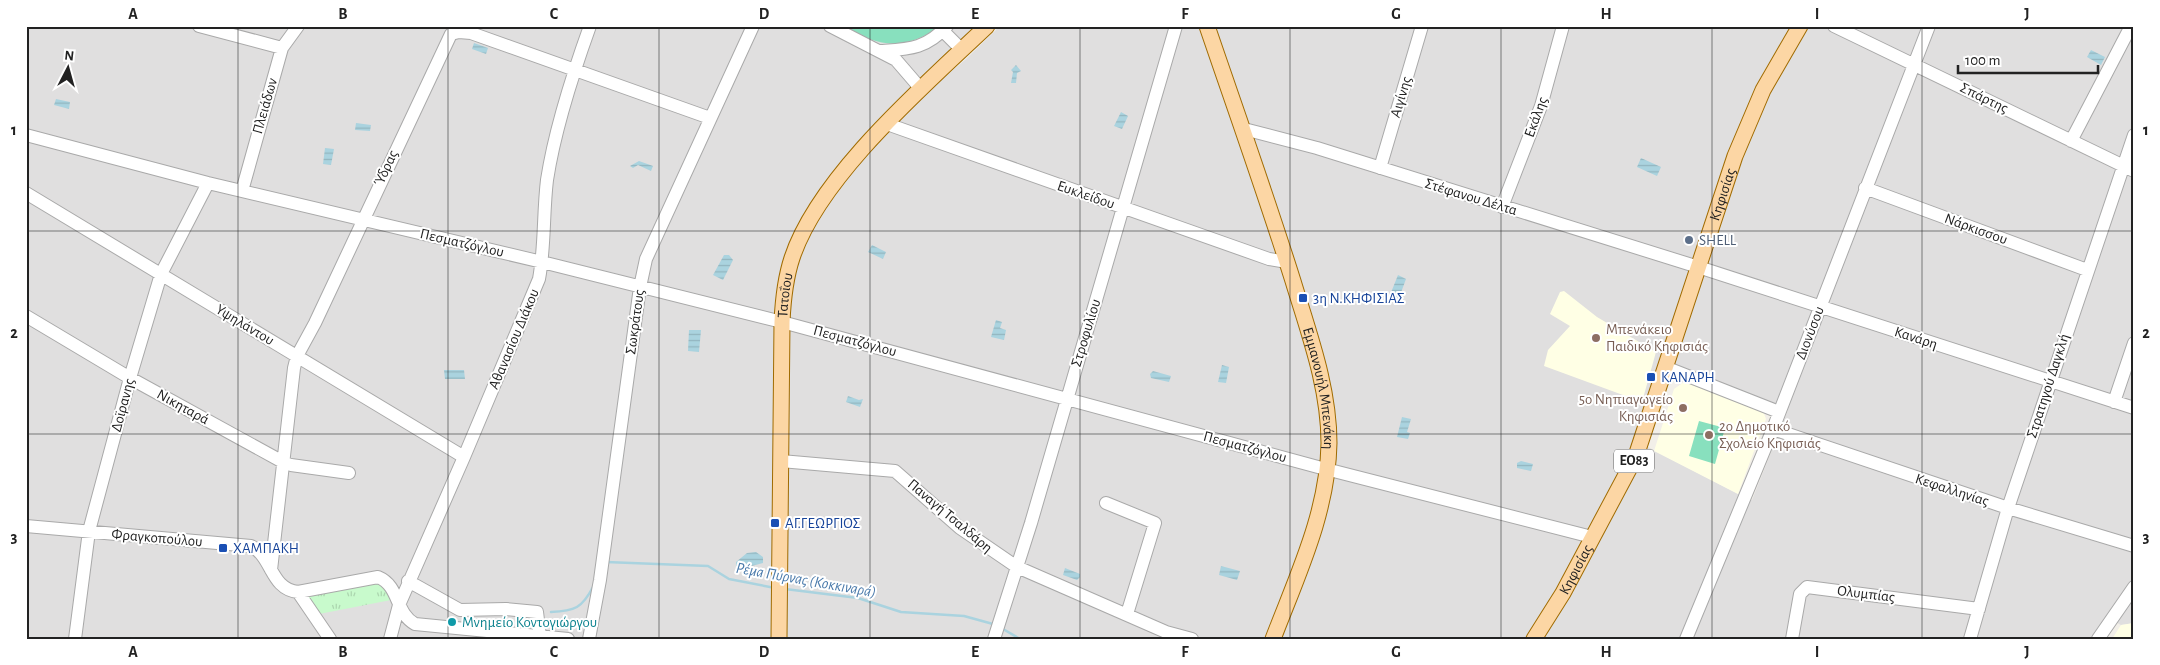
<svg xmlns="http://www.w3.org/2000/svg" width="2160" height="665" font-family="'Alegreya Sans',sans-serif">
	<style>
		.residential { fill: #e0dfdf }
		.education { fill: #ffffe5 }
		.park { fill: url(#park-tufts) }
		.pitch { fill: #88e0be }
		.water { fill: url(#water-rules) }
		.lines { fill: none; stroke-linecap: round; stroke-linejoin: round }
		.stream { stroke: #aad3df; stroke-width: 2.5 }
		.minor-casing { stroke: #a9a9a9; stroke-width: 14 }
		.major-casing { stroke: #a06b00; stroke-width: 17 }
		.minor { stroke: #fff; stroke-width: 12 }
		.major { stroke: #fcd6a4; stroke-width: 15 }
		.grid { fill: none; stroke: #222; stroke-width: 1; stroke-opacity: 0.55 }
		.service-dot { fill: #5c6f8a; stroke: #fff; stroke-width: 2 }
		.transit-dot { fill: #1a4fb4; stroke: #fff; stroke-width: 2 }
		.education-dot { fill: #8d6e63; stroke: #fff; stroke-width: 2 }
		.culture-dot { fill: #0f9aa8; stroke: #fff; stroke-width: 2 }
		.labels { text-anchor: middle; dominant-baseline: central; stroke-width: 4; stroke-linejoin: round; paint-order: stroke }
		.shield { fill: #fff; stroke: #646464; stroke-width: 1 }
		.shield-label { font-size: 14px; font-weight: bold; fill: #222 }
		.street-label { font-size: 15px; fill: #222; stroke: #fff }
		.service-label { font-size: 15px; fill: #4e5e75; stroke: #fff; text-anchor: start }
		.transit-label { font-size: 15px; fill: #164399; stroke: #fff; text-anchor: start }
		.education-label { font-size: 15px; fill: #785e54; stroke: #fff; text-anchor: start }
		.culture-label { font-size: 15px; fill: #0d838f; stroke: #fff; text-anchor: start }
		.water-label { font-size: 16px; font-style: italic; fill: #4a7aab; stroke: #fff }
		.neatline { fill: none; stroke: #222; stroke-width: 2 }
		.grid-label { font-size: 16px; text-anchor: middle; font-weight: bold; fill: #222 }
	</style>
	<defs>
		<pattern id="park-tufts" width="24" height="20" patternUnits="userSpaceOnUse" patternTransform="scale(1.25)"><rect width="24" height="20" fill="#c8facc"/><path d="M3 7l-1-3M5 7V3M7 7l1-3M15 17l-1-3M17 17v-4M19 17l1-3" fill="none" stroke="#acd6af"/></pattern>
		<pattern id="water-rules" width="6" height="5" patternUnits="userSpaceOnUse" patternTransform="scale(1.25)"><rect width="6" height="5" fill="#aad3df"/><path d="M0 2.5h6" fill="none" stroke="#92b5bf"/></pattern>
	</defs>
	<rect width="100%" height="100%" fill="#f2efe9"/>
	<path class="residential" d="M26 26H979L927 78 790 250 776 639H26Z
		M1000 26H1791L1763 73 1735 137 1692 262 1635 443 1564 578 1526 639H783L790 307 792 281 805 241 843 182 867 154 919 99 966 59Z
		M1808 26H2134V623L2121 625 2106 617 2092 639H1540L1646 446 1738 494 1752 500 1788 410 1671 365 1758 115Z"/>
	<path class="education" d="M1564 291 1597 317 1656 352 1642 402 1544 366 1548 350 1570 326 1550 314 1560 292Z
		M1684 382 1763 411 1766 419 1738 494 1654 451 1674 389Z
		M2134 623V639H2112L2121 625Z"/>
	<path class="park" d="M374 582 384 587 391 600 319 614 307 596Z"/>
	<path class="pitch" d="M844 26H941C905 50 881 49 844 26Z
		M1699 421 1725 428 1715 464 1689 456Z"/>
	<path class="water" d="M474 43 488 48 486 54 472 49Z
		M2091 50 2105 57 2101 65 2087 57Z
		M1016 65 1021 71 1017 73 1016 83H1011L1013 72 1011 70Z
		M56 99 70 102 69 109 54 105Z
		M1121 112 1128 116 1122 129 1114 126Z
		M356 123 371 125 370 131 355 130Z
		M325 148 334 149 331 165 323 164Z
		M1641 158 1661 167 1657 176 1637 167Z
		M639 161 653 166 651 171 638 165 633 168 630 166Z
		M872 245 886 252 883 259 868 252Z
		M724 255H729L733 260 723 280 713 275Z
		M1398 275 1406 279 1399 298 1390 295Z
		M996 320 1002 322 1000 328 1006 330 1004 340 991 337Z
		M689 330H701L699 352 688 351Z
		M1222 365 1229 367 1226 383 1218 382Z
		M444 370H464L465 379H445Z
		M1153 371 1171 376 1169 382 1151 378 1150 374Z
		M848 396 859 400 863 399 860 407 846 402Z
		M1402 417 1411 419 1407 432 1410 433 1408 439 1397 437Z
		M1521 461 1533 464 1531 471 1517 468V463Z
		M756 552 763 557V563L736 570V562L747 553Z
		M1221 566 1240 571 1237 580 1219 575Z
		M1065 568 1080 574V577L1077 580 1063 575Z"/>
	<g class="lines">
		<path class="stream" d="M606 562 708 566 729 579 775 588
			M785 589 858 598 901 612 964 616 993 624
			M551 612C575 611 582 608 593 587
			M1003 629 1020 639"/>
		<defs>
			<path id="minor" d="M199 26 282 48
				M830 26 896 60 921 89
				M1834 26 2134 171
				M943 31 962 50
				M881 51C909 49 926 49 947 26
				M887 124 1269 259 1287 262
				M1244 129 1317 148 1692 265 2134 408
				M26 135 208 183 542 262 782 322 1318 467 1592 537
				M2071 141 2131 26
				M1380 168 1422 26
				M1865 188 2087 270
				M242 191 282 48 298 26
				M26 193 464 457
				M1502 207 1541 106 1563 26
				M26 316 130 378 283 462 291 465 349 473
				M1665 367 1779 412
				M2114 402 2134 343
				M1773 429 2008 508 2134 546
				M781 461 895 471 960 528 1017 567 1166 632 1192 639
				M1106 503 1155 523 1127 614
				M26 526 251 546C273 557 270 589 298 592L378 577C400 586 395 613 415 624L568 639
				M271 570 294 368 297 356 315 323 451 34 459 32 471 33 710 118
				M408 581 460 610 506 609 537 612 540 636
				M298 592 330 639
				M75 639 89 531 130 378 161 274 208 183
				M390 639 399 605 464 457 539 279C545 247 543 213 547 180 555 128 572 76 590 26
				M589 639 600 580 640 287 646 259 753 26
				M994 639 1031 523 1176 26
				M1686 639 1773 429 1929 26
				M1792 639 1800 594 1807 587 1979 609
				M1970 639 2008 508 2134 135
				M2098 639 2134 587"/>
			<g id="major">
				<path id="s1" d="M1207 26C1236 111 1266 195 1293 281 1309 334 1329 387 1329 443 1328 512 1297 576 1273 639"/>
				<path id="s2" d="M779 639 782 322C783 300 785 279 792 258 819 176 924 86 987 26"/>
				<path id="s3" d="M1534 639 1563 593 1636 456 1735 156 1763 90 1800 26"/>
			</g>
		</defs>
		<use href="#minor" class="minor-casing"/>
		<use href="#major" class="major-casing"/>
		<use href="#minor" class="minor"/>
		<use href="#major" class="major"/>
	</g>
	<path class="grid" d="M238 26V639M448 26V639M659 26V639M870 26V639M1080 26V639M1290 26V639M1501 26V639M1712 26V639M1922 26V639M26 231H2134M26 434H2134"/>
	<circle class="service-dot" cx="1689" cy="240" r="5"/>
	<g class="transit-dot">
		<rect x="1298" y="293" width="10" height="10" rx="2.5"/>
		<rect x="1646" y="372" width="10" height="10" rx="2.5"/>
		<rect x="770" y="518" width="10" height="10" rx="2.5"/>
		<rect x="218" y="543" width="10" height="10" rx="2.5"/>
	</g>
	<g class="education-dot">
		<circle cx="1596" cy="338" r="5"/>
		<circle cx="1683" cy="408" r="5"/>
		<circle cx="1709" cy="435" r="5"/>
	</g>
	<circle class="culture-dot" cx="452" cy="622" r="5"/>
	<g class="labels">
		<rect class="shield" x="1614" y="449.5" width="40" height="23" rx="4"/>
		<g class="shield-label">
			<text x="1634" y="461">ΕΟ83</text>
		</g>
		<g class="street-label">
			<text transform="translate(1401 97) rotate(-73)">Αιγίνης</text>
			<text transform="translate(1984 98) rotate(26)">Σπάρτης</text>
			<text transform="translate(265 106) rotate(-74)">Πλειάδων</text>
			<text transform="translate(1536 117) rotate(-70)">Εκάλης</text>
			<text transform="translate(386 168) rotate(-65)">Ύδρας</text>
			<text stroke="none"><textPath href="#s3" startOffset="485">Κηφισίας</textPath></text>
			<text transform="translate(1086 195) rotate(19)">Ευκλείδου</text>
			<text transform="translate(1471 197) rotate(17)">Στέφανου Δέλτα</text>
			<text transform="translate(1976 229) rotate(20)">Νάρκισσου</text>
			<text transform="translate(462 243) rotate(13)">Πεσματζόγλου</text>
			<text stroke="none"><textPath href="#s2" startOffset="344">Τατοΐου</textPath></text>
			<text transform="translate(635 322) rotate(-82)">Σωκράτους</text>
			<text transform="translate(245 325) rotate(31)">Υψηλάντου</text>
			<text transform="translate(1086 333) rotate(-73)">Στροφυλίου</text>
			<text transform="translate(1810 333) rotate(-69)">Διονύσου</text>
			<text transform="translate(1916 338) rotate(18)">Κανάρη</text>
			<text transform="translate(514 339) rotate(-67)">Αθανασίου Διάκου</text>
			<text transform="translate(855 341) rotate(15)">Πεσματζόγλου</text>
			<text transform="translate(2048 386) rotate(-72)">Στρατηγού Δαγκλή</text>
			<text stroke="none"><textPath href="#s1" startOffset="380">Εμμανουήλ Μπενάκη</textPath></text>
			<text transform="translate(123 405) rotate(-75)">Δοϊρανης</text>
			<text transform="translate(183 407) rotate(29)">Νικηταρά</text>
			<text transform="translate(1245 447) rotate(15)">Πεσματζόγλου</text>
			<text transform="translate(1952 490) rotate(18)">Κεφαλληνίας</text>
			<text transform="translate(950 516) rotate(40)">Παναγή Τσαλδάρη</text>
			<text transform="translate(157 538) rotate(5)">Φραγκοπούλου</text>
			<text stroke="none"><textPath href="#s3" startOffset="81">Κηφισίας</textPath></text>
			<text transform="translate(1866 594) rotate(7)">Ολυμπίας</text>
		</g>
		<g class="service-label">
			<text x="1699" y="240">SHELL</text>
		</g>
		<g class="transit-label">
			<text x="1313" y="298">3η Ν.ΚΗΦΙΣΙΑΣ</text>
			<text x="1661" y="377">ΚΑΝΑΡΗ</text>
			<text x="785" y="523">ΑΓ.ΓΕΩΡΓΙΟΣ</text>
			<text x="233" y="548">ΧΑΜΠΑΚΗ</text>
		</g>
		<g class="education-label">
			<text x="1606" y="329">Μπενάκειο<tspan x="1606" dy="17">Παιδικό Κηφισιάς</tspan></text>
			<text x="1673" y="399" text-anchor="end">5ο Νηπιαγωγείο<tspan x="1673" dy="17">Κηφισιάς</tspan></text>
			<text x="1719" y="426">2ο Δημοτικό<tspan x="1719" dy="17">Σχολείο Κηφισιάς</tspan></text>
		</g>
		<g class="culture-label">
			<text x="462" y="622">Μνημείο Κοντογιώργου</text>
		</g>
		<g class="water-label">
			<text transform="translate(806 580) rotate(10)">Ρέμα Πύρνας (Κοκκιναρά)</text>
		</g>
	</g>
	<rect width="2160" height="665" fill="none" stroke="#ffffff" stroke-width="55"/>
	<g transform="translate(68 68) rotate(6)" stroke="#ffffff" stroke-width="4" paint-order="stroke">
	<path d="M0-4L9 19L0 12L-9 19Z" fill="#222222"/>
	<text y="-8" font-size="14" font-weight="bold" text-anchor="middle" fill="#222222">N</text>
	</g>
	<path d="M1958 65v8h140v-8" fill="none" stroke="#222222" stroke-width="2.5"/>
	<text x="1965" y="65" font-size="15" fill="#222222" stroke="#ffffff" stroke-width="4" paint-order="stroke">100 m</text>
	<rect x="28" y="28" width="2104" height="610" class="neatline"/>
	<g class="grid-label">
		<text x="133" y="19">A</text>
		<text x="343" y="19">B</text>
		<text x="554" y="19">C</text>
		<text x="764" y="19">D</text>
		<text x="975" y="19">E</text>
		<text x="1185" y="19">F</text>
		<text x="1396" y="19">G</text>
		<text x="1606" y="19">H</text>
		<text x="1817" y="19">I</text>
		<text x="2027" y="19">J</text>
		<text x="14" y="135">1</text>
		<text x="2146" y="135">1</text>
		<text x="14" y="338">2</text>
		<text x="2146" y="338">2</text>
		<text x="14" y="542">3</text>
		<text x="2146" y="542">3</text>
		<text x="133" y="657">A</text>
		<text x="343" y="657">B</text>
		<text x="554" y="657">C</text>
		<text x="764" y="657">D</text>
		<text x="975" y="657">E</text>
		<text x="1185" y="657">F</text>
		<text x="1396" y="657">G</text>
		<text x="1606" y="657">H</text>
		<text x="1817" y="657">I</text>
		<text x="2027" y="657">J</text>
	</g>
</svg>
